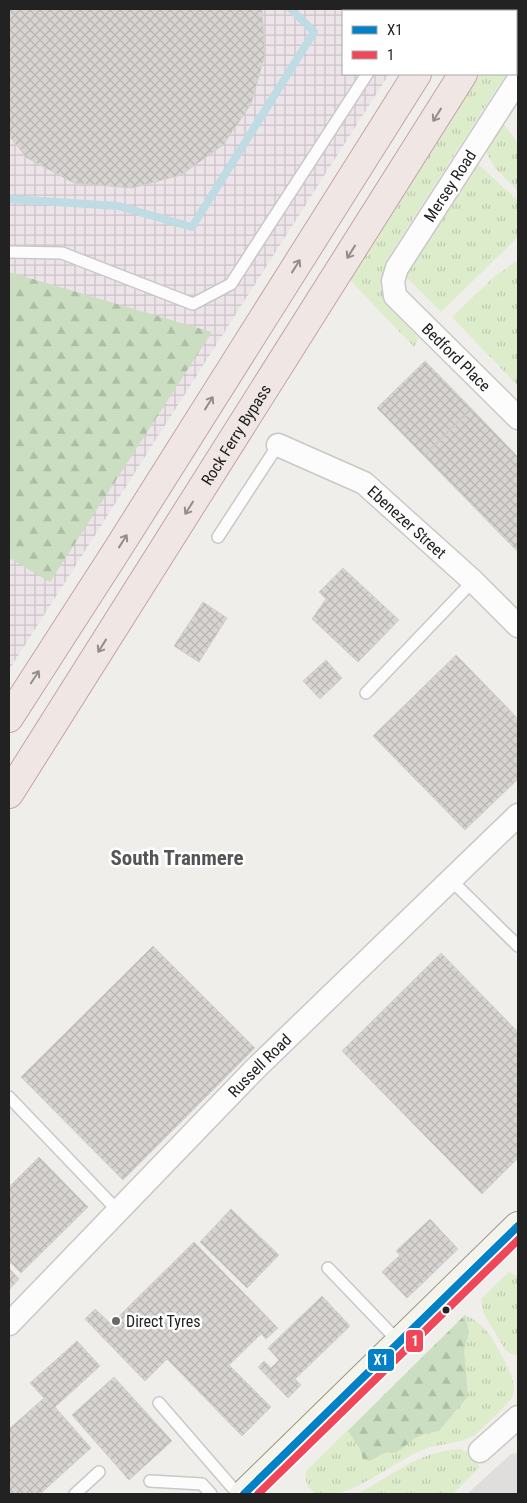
<svg xmlns="http://www.w3.org/2000/svg" width="527" height="1503" font-family="'Roboto Condensed',sans-serif">
	<style>
		.residential { fill: #dfdedc }
		.industrial { fill: url(#industrial-grid) }
		.grass { fill: url(#grass-tufts) }
		.forest { fill: url(#forest-firs) }
		.lines { fill: none; stroke-linecap: round; stroke-linejoin: round }
		.stream { stroke: #bfdbe3; stroke-width: 8 }
		.building { fill: url(#building-cross-hatch); stroke: #d3d0cc }
		.service-casing { stroke: #c9c8c7; stroke-width: 14 }
		.minor-casing { stroke: #c9c8c7; stroke-width: 25 }
		.secondary-casing { stroke: #999a82; stroke-width: 30 }
		.trunk-casing { stroke: #c5a2ac; stroke-width: 30 }
		.service { stroke: #fdfcfc; stroke-width: 11 }
		.minor { stroke: #fdfcfc; stroke-width: 22 }
		.secondary { stroke: #f4f4ed; stroke-width: 28 }
		.trunk { stroke: #f0e6e4; stroke-width: 28 }
		.bus-1-casing { stroke: #fff; stroke-width: 11 }
		.bus-2-casing { stroke: #fff; stroke-width: 11 }
		.bus-1 { stroke: #0281c7; stroke-width: 8 }
		.bus-2 { stroke: #ef4659; stroke-width: 8 }
		.oneway { stroke: #938e8d }
		.bus-dot { fill: #222; stroke: #fff; stroke-width: 2 }
		.poi-dot { fill: #6a6968; stroke: #fff; stroke-width: 2 }
		.labels { text-anchor: middle; dominant-baseline: central; stroke-width: 5; stroke-linejoin: round; paint-order: stroke }
		.street-label { font-size: 16px; fill: #222; stroke: #fff }
		.poi-label { font-size: 16px; fill: #222; stroke: #fff; text-anchor: start }
		.district-label { font-size: 21px; font-weight: bold; fill: #555; stroke: #fff }
		.line-badge { stroke: #fff; stroke-width: 2 }
		.badge-label { font-size: 14px; text-anchor: middle; font-weight: bold; fill: #fff }
	</style>
	<defs>
		<pattern id="industrial-grid" width="8" height="8" patternUnits="userSpaceOnUse" patternTransform="scale(1.25)"><rect width="8" height="8" fill="#ede4e9"/><path d="M0 4h8M4 0v8" fill="none" stroke="#cbc3c8"/></pattern>
		<pattern id="grass-tufts" width="24" height="20" patternUnits="userSpaceOnUse" patternTransform="scale(1.25)"><rect width="24" height="20" fill="#ddeccb"/><path d="M3 7l-1-3M5 7V3M7 7l1-3M15 17l-1-3M17 17v-4M19 17l1-3" fill="none" stroke="#bdcaae"/></pattern>
		<pattern id="forest-firs" width="22" height="20" patternUnits="userSpaceOnUse" patternTransform="scale(1.25)"><rect width="22" height="20" fill="#cbdec1"/><path d="M5 1l3.5 6h-7zM16 11l3.5 6h-7z" fill="#aebea6"/></pattern>
		<pattern id="building-cross-hatch" width="8" height="8" patternUnits="userSpaceOnUse" patternTransform="scale(1.25)"><rect width="8" height="8" fill="#d7d4d2"/><path d="M0 0l8 8M0 8l8-8" fill="none" stroke="#b8b6b4"/></pattern>
	</defs>
	<rect width="100%" height="100%" fill="#f0eeeb"/>
	<path class="residential" d="M518 1453V1494H467L511 1454Z"/>
	<path class="industrial" d="M9 9H392L394 11H343V74H389L9 670Z"/>
	<path class="grass" d="M479 74H506L388 258 380 288 392 311 419 338 414 347 349 279Z
		M502 121 518 143V191L494 167 485 150Z
		M477 163 518 201V237L441 312 405 276Z
		M518 260V386L452 317 494 277Z
		M509 1272 518 1276V1353L515 1355 506 1351 484 1314 481 1299Z
		M465 1315C484 1323 493 1338 502 1356 508 1367 519 1388 511 1399 507 1405 481 1430 476 1434 462 1444 441 1443 425 1449 395 1460 348 1502 318 1494 308 1492 303 1478 307 1470Z
		M460 1449 467 1452 480 1467 453 1494H356C394 1476 415 1452 460 1449Z"/>
	<path class="forest" d="M9 272 212 332 50 582 9 558Z
		M465 1315 469 1333 464 1350 468 1396 439 1431 424 1434 415 1438 396 1453C383 1450 381 1456 369 1461L363 1459 360 1449 348 1431Z"/>
	<g class="lines">
		<path class="stream" d="M9 199 118 206 192 227 314 32 291 9"/>
	</g>
	<path class="building" d="M9 9H262L265 55 251 104 223 145 181 175 132 188 74 183 27 158 9 136Z
		M425 361 472 409 424 456 377 408Z
		M472 409 518 457V552L424 456Z
		M343 568 399 620 358 662 312 619 326 599 319 592Z
		M203 602 227 618 199 662 174 646Z
		M456 655 502 702 419 783 373 736Z
		M326 660 342 678 320 699 303 681Z
		M502 702 518 719V779L465 830 419 783Z
		M153 946 255 1048 123 1180 21 1077Z
		M441 953 518 1032V1158L482 1194 342 1051Z
		M39 1157 88 1207 21 1273 9 1261V1187Z
		M231 1209 279 1255 247 1288 200 1242Z
		M430 1219 458 1249 425 1281 396 1251Z
		M194 1242 278 1328 266 1339 261 1334 229 1365 271 1407 242 1436 167 1359 145 1381 85 1319 95 1309 111 1324Z
		M400 1255 425 1281 407 1298 382 1272Z
		M9 1268 19 1279 9 1290Z
		M322 1296 350 1326 295 1379 301 1385 288 1398 258 1367 264 1361 271 1368 279 1360 268 1348Z
		M77 1341 100 1366 55 1407 91 1448 40 1494H9V1429L44 1398 30 1383Z
		M114 1377 172 1441 129 1480 72 1415Z"/>
	<g class="lines">
		<defs>
			<path id="service" d="M370 9 371 11
				M9 252 62 253 193 304 231 284 367 74
				M218 537 278 445
				M366 693 473 581
				M452 881 518 946
				M9 1097 118 1211
				M328 1268 399 1342
				M159 1403 238 1494
				M150 1481 202 1484 211 1494
				M75 1494 99 1472"/>
			<g id="minor">
				<path id="s1" d="M518 80 397 268 393 281 395 296 518 418"/>
				<path id="s2" d="M278 445 364 483 473 581 518 626"/>
				<path id="s3" d="M9 1324 256 1068 518 815"/>
				<path d="M480 1451 518 1417"/>
			</g>
			<path id="secondary" d="M244 1494 518 1226"/>
			<g id="trunk">
				<path d="M456 11 458 9"/>
				<path d="M503 11 504 9"/>
				<path d="M9 718 119 547 417 74"/>
				<path id="s4" d="M9 794 463 74"/>
			</g>
		</defs>
		<use href="#service" class="service-casing"/>
		<use href="#minor" class="minor-casing"/>
		<use href="#secondary" class="secondary-casing"/>
		<use href="#trunk" class="trunk-casing"/>
		<use href="#service" class="service"/>
		<use href="#minor" class="minor"/>
		<use href="#secondary" class="secondary"/>
		<use href="#trunk" class="trunk"/>
		<defs>
			<path id="bus-1" d="M244 1494 518 1226"/>
			<path id="bus-2" d="M258 1494 518 1240"/>
		</defs>
		<use href="#bus-1" class="bus-1-casing"/>
		<use href="#bus-2" class="bus-2-casing"/>
		<use href="#bus-1" class="bus-1"/>
		<use href="#bus-2" class="bus-2"/>
	</g>
	<defs><path id="oneway-shaft" d="M-6 0H5M1.5-3L5.5 0L1.5 3" fill="none" stroke-width="1.6" stroke-linecap="round" stroke-linejoin="round" transform="scale(1.25)"/></defs>
	<g class="oneway">
		<use href="#oneway-shaft" transform="translate(437 115) rotate(122)"/>
		<use href="#oneway-shaft" transform="translate(351 252) rotate(122)"/>
		<use href="#oneway-shaft" transform="translate(296 266) rotate(-58)"/>
		<use href="#oneway-shaft" transform="translate(209 403) rotate(-58)"/>
		<use href="#oneway-shaft" transform="translate(189 508) rotate(122)"/>
		<use href="#oneway-shaft" transform="translate(123 541) rotate(-58)"/>
		<use href="#oneway-shaft" transform="translate(102 646) rotate(122)"/>
		<use href="#oneway-shaft" transform="translate(35 677) rotate(-57)"/>
	</g>
	<circle class="bus-dot" cx="446" cy="1310" r="4.5"/>
	<circle class="poi-dot" cx="116" cy="1321" r="5"/>
	<g class="labels">
		<g class="street-label">
			<text transform="translate(450 186) rotate(-57)">Mersey Road</text>
			<text stroke="none"><textPath href="#s1" startOffset="339">Bedford Place</textPath></text>
			<text stroke="none"><textPath href="#s4" startOffset="425">Rock Ferry Bypass</textPath></text>
			<text stroke="none"><textPath href="#s2" startOffset="152">Ebenezer Street</textPath></text>
			<text stroke="none"><textPath href="#s3" startOffset="360">Russell Road</textPath></text>
		</g>
		<g class="poi-label">
			<text x="126" y="1321">Direct Tyres</text>
		</g>
		<g class="district-label">
			<text x="177" y="858">South Tranmere</text>
		</g>
	</g>
	<g class="line-badge">
		<rect x="405" y="1329" width="19" height="24" rx="5" fill="#ef4659"/>
		<rect x="367" y="1348" width="28" height="24" rx="5" fill="#0281c7"/>
	</g>
	<g class="badge-label">
		<text x="415" y="1346">1</text>
		<text x="381" y="1365">X1</text>
	</g>
	<rect width="527" height="1503" fill="none" stroke="#222222" stroke-width="20"/>
	<rect x="342" y="10" width="175" height="65" fill="#ffffff" stroke="#a7a7a7"/>
	<rect x="352" y="26" width="25" height="8" fill="#0281c7" stroke="#a7a7a7"/>
	<text x="387" y="35" font-size="15" fill="#222222">X1</text>
	<rect x="352" y="51" width="25" height="8" fill="#ef4659" stroke="#a7a7a7"/>
	<text x="387" y="60" font-size="15" fill="#222222">1</text>
</svg>
